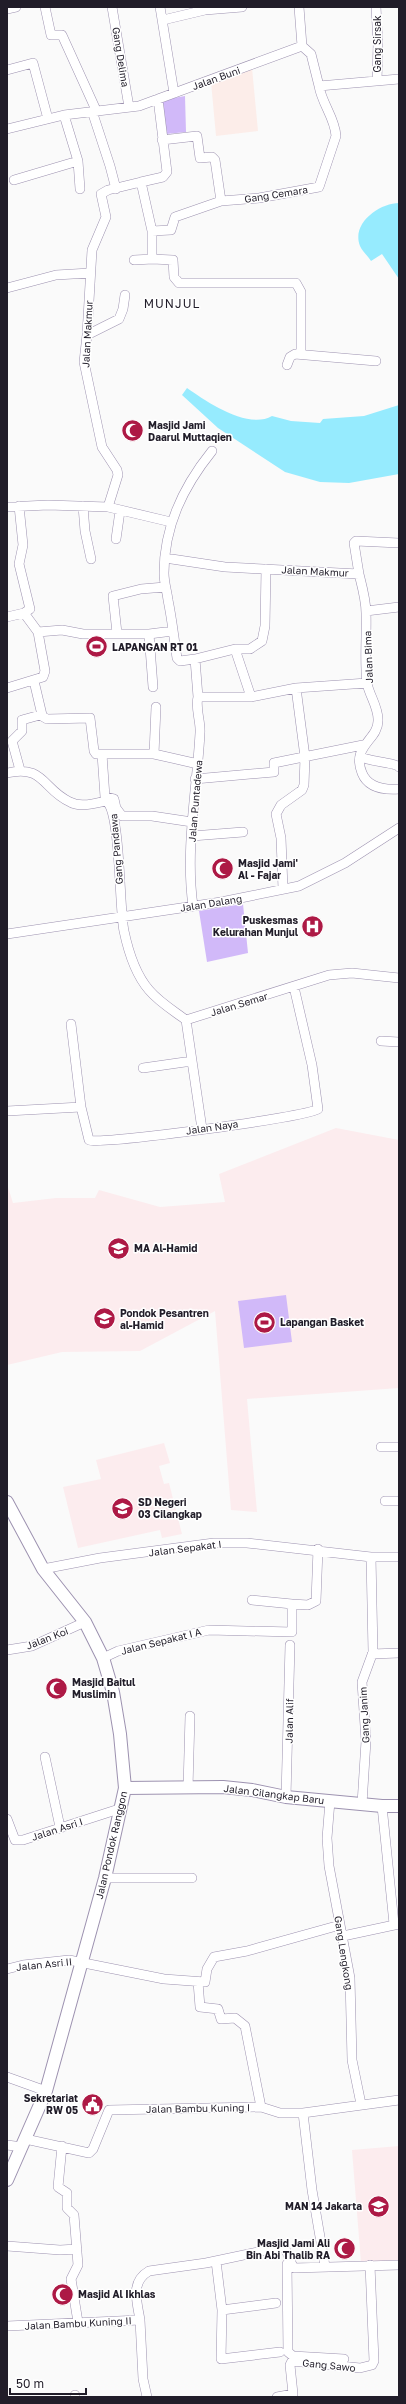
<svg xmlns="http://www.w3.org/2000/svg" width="406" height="2404" font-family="'Golos Text',sans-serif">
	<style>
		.education { fill: #fcecee }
		.medical { fill: #fcede9 }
		.pitch { fill: #d1b9f9 }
		.water { fill: #96ebfe }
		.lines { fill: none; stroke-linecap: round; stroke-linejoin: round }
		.minor-casing { stroke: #9d92b0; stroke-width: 10 }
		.tertiary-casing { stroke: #9d92b0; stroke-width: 14 }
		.minor { stroke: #fff; stroke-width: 9 }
		.tertiary { stroke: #fff; stroke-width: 12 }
		.labels { text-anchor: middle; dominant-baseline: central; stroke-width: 3; stroke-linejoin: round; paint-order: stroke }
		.street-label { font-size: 10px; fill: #211d29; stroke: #fff }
		.poi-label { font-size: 10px; font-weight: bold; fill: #211d29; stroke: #fff; text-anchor: start }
		.quarter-label { font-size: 12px; letter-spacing: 1px; fill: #211d29; stroke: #fff }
	</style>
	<rect width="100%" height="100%" fill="#fafafa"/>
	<path class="education" d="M336 1128 399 1140V1388L247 1399 257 1512 231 1510 215 1311 140 1351 62 1352 7 1365V1184L13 1203 56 1198H95L99 1190 160 1207 225 1202 219 1174Z
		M164 1443 170 1463 159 1466 164 1484 169 1483 182 1534 162 1538 160 1530 78 1548 63 1487 101 1479 96 1460Z
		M399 2146V2265L361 2263 352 2150Z"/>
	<path class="medical" d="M252 68 258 131 216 136 211 82Z"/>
	<path class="pitch" d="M185 96 186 132 166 134 162 100Z
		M105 639V654H89L88 640Z
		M243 904 248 953 207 962 199 911Z
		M286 1295 292 1342 244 1348 238 1301Z"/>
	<path class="water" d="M399 203V279L382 254 371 261C368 256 362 251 360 246 351 223 380 203 399 203Z
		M187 388C207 402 248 430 272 416L291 421 320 423 323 419 364 416 399 405V474L349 483 320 482 285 472 218 428 182 395Z"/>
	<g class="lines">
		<defs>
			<path id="minor" d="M45 7 51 35H62L96 110
				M112 7 129 107
				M160 7 174 93
				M299 7 302 46
				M376 7 378 44 377 81
				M7 9 16 7
				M163 20 205 10 242 7
				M7 70 33 63 48 119
				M92 111 110 166 116 189
				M64 115 78 161 80 189
				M7 129 64 115 139 106 302 46 311 54 319 86 399 79
				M162 140 197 136 200 158 212 157 215 160 221 201
				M14 180 78 161
				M141 182 163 177 167 172 158 99
				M152 231V259L173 260 174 277 179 283H296L301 292V354
				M134 260 153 259
				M7 288 56 275 90 273
				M87 335 119 319 123 309 125 295
				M287 365 290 357 295 354 376 361
				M19 506 23 545 19 564 30 609 24 613
				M83 506 85 531 91 559
				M7 507 48 505 108 507 171 522
				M108 507 118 475 117 470 102 447 84 362 87 335 92 250 106 217 101 194 108 190 141 182 152 231 171 230 175 217 221 201 259 198 319 187 336 136C335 118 322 104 319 86
				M116 539 120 511
				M165 558 225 567 359 574C362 586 366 600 366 613 367 636 364 660 367 683 369 695 379 708 378 721 378 740 351 746 362 773 368 788 385 790 399 789
				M359 574 354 543 356 541 399 543
				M366 611 399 607
				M7 617 24 613 38 632
				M38 632 62 630 83 634H149L173 631
				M117 633 113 596 141 589 165 587
				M149 634 153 687
				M235 649 251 697
				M195 659 180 661 177 658C174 639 172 619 168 600 167 591 164 583 164 573 164 526 183 487 212 451
				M34 681 42 715
				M7 688 43 677 45 671 38 632
				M198 697 195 659 235 649H250L262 641 265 626 266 569
				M102 754 105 797 114 799 116 808 122 816H152L192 822
				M154 754 156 707
				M360 757C369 761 396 763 399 767
				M20 770 12 741 22 731V720L40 715 47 719 90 718 94 751 96 754H154L198 764
				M7 773C44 764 43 790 70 802 81 808 95 803 106 801 121 811 119 908 124 931 128 950 136 975 149 990 159 1002 174 1011 186 1020
				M195 779 274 772V763L363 745
				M192 836 243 832
				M283 889 281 838 276 814 281 805 302 790 304 785 305 757 296 688
				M193 906C185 849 197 790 200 733 201 722 195 708 198 697H251L296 688 367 683
				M7 934 221 902 299 886 345 863 399 828
				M186 1020 329 975 352 973 399 978
				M186 1020 202 1129
				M71 1024 81 1107 89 1140C101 1145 307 1117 318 1109L312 1065 294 987
				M381 1041 399 1042
				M143 1068 192 1061
				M7 1111 81 1107
				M381 1447H399
				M385 1501H399
				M43 1569 100 1558 214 1543H247L371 1557H399
				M252 1600 292 1604
				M7 1650 32 1646 85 1622
				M372 1654 399 1653
				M103 1658 118 1651 209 1630 292 1632V1604L308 1605 316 1601 318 1549
				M45 1757 60 1827
				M188 1788 190 1716
				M286 1797 290 1645
				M330 1801 327 1838 329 1866 350 1978 352 2060 361 2104
				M362 1804 366 1741 362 1682 373 1652 371 1557
				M382 1806 394 1924
				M7 1819 15 1840H23L119 1809
				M105 1878H192
				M343 1936 399 1924
				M7 1969 23 1965 69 1960 164 1979 205 1982 207 1969 214 1957 247 1951 340 1925
				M198 1982 200 2007 218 2009 221 2019 235 2018 245 2026 261 2107
				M7 2077 46 2091
				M303 2113 312 2190 325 2266
				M26 2137 30 2140 89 2153 93 2149 109 2110 261 2107 280 2113H303L399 2100
				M7 2145 22 2147
				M62 2146 58 2187 67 2193V2208L74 2215 78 2265 71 2279 78 2322
				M7 2246 60 2250 77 2249
				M216 2261 222 2310 221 2359 280 2352
				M289 2262 287 2264 288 2352 293 2356 344 2359
				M222 2310 276 2303
				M140 2320 143 2379 147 2397
				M7 2326 140 2320C137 2301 130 2282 149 2271L206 2263 276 2248 283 2247C289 2252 289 2261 294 2268L399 2265
				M75 2395V2397
				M277 2397 293 2394 290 2365 292 2361 360 2368 372 2365 374 2361 370 2265"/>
			<path id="tertiary" d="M7 1502 43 1569 85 1622 103 1658 113 1692 120 1734 125 1788 105 1878 46 2091 7 2180
				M125 1788 223 1787 252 1790 286 1797 382 1806H399"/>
		</defs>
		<use href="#minor" class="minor-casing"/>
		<use href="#tertiary" class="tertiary-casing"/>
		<use href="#minor" class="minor"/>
		<use href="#tertiary" class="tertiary"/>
	</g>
	<defs>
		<symbol id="mosque-disc" viewBox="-11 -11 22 22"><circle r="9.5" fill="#ad1945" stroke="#fff"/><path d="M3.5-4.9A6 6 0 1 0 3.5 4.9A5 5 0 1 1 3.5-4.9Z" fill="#fff"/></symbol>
		<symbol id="stadium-disc" viewBox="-11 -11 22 22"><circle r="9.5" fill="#ad1945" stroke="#fff"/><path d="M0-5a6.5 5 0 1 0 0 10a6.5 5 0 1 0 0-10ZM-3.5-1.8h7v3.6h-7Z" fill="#fff"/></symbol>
		<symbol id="hospital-disc" viewBox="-11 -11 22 22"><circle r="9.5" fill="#ad1945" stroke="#fff"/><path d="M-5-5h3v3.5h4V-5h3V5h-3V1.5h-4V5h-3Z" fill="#fff"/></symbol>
		<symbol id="school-disc" viewBox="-11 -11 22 22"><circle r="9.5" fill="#ad1945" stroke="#fff"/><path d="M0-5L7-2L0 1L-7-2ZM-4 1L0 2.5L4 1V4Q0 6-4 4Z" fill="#fff"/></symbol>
		<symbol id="civic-disc" viewBox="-11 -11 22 22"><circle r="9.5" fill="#ad1945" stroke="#fff"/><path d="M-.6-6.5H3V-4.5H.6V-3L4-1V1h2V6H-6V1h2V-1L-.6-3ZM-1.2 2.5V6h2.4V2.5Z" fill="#fff"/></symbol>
	</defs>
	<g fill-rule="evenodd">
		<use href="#mosque-disc" x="120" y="418" width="25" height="25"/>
		<use href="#stadium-disc" x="84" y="634" width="25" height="25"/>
		<use href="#mosque-disc" x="210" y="856" width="25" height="25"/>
		<use href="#hospital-disc" x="300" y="914" width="25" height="25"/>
		<use href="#school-disc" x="106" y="1236" width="25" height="25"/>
		<use href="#school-disc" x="92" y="1306" width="25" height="25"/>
		<use href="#stadium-disc" x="252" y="1310" width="25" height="25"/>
		<use href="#school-disc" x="110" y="1496" width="25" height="25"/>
		<use href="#mosque-disc" x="44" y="1676" width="25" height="25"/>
		<use href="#civic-disc" x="80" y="2092" width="25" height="25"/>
		<use href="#school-disc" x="366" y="2194" width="25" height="25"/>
		<use href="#mosque-disc" x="332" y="2236" width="25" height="25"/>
		<use href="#mosque-disc" x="50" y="2282" width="25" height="25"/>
	</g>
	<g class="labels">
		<g class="street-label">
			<text transform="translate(377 44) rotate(-90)">Gang Sirsak</text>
			<text transform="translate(121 57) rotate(81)">Gang Delima</text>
			<text transform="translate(216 78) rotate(-20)">Jalan Buni</text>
			<text transform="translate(276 194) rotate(-9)">Gang Cemara</text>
			<text transform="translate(87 334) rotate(-87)">Jalan Makmur</text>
			<text transform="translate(315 571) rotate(3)">Jalan Makmur</text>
			<text transform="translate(368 657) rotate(-92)">Jalan Bima</text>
			<text transform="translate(195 801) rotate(-85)">Jalan Puntadewa</text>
			<text transform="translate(116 849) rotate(-95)">Gang Pandawa</text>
			<text transform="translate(211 903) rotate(-9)">Jalan Dalang</text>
			<text transform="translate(239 1004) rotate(-17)">Jalan Semar</text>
			<text transform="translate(212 1127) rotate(-8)">Jalan Naya</text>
			<text transform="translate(185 1548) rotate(-7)">Jalan Sepakat I</text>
			<text transform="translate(47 1638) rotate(-21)">Jalan Koi</text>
			<text transform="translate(161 1641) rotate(-14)">Jalan Sepakat I A</text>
			<text transform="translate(364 1715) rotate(-93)">Gang Janim</text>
			<text transform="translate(289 1721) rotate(-89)">Jalan Alif</text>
			<text transform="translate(274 1794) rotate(7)">Jalan Cilangkap Baru</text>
			<text transform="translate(57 1829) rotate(-18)">Jalan Asri I</text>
			<text transform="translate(111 1845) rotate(-77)">Jalan Pondok Ranggon</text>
			<text transform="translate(344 1953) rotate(81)">Gang Lengkong</text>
			<text transform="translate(44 1964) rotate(-6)">Jalan Asri II</text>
			<text transform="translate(198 2108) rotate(-1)">Jalan Bambu Kuning I</text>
			<text transform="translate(78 2323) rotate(-3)">Jalan Bambu Kuning II</text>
			<text transform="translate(329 2365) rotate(6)">Gang Sawo</text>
		</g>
		<g class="poi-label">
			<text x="148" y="425">Masjid Jami<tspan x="148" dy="12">Daarul Muttaqien</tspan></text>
			<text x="112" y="647">LAPANGAN RT 01</text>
			<text x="238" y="863">Masjid Jami'<tspan x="238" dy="12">Al - Fajar</tspan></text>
			<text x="298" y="920" text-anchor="end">Puskesmas<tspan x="298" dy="12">Kelurahan Munjul</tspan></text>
			<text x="134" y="1248">MA Al-Hamid</text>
			<text x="120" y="1313">Pondok Pesantren<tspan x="120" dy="12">al-Hamid</tspan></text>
			<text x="280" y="1322">Lapangan Basket</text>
			<text x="138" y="1502">SD Negeri<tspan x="138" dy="12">03 Cilangkap</tspan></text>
			<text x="72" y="1682">Masjid Baitul<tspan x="72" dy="12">Muslimin</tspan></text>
			<text x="78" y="2098" text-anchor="end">Sekretariat<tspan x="78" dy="12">RW 05</tspan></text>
			<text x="362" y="2206" text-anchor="end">MAN 14 Jakarta</text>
			<text x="330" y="2243" text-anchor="end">Masjid Jami Ali<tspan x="330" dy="12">Bin Abi Thalib RA</tspan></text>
			<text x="78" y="2294">Masjid Al Ikhlas</text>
		</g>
		<g class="quarter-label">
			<text x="172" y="303">MUNJUL</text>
		</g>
	</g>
	<rect width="406" height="2404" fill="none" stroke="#211d29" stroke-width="16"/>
	<path d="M10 2388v6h76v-6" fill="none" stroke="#211d29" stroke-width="2"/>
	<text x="16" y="2388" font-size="12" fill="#211d29" stroke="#ffffff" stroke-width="3" paint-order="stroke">50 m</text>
</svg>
